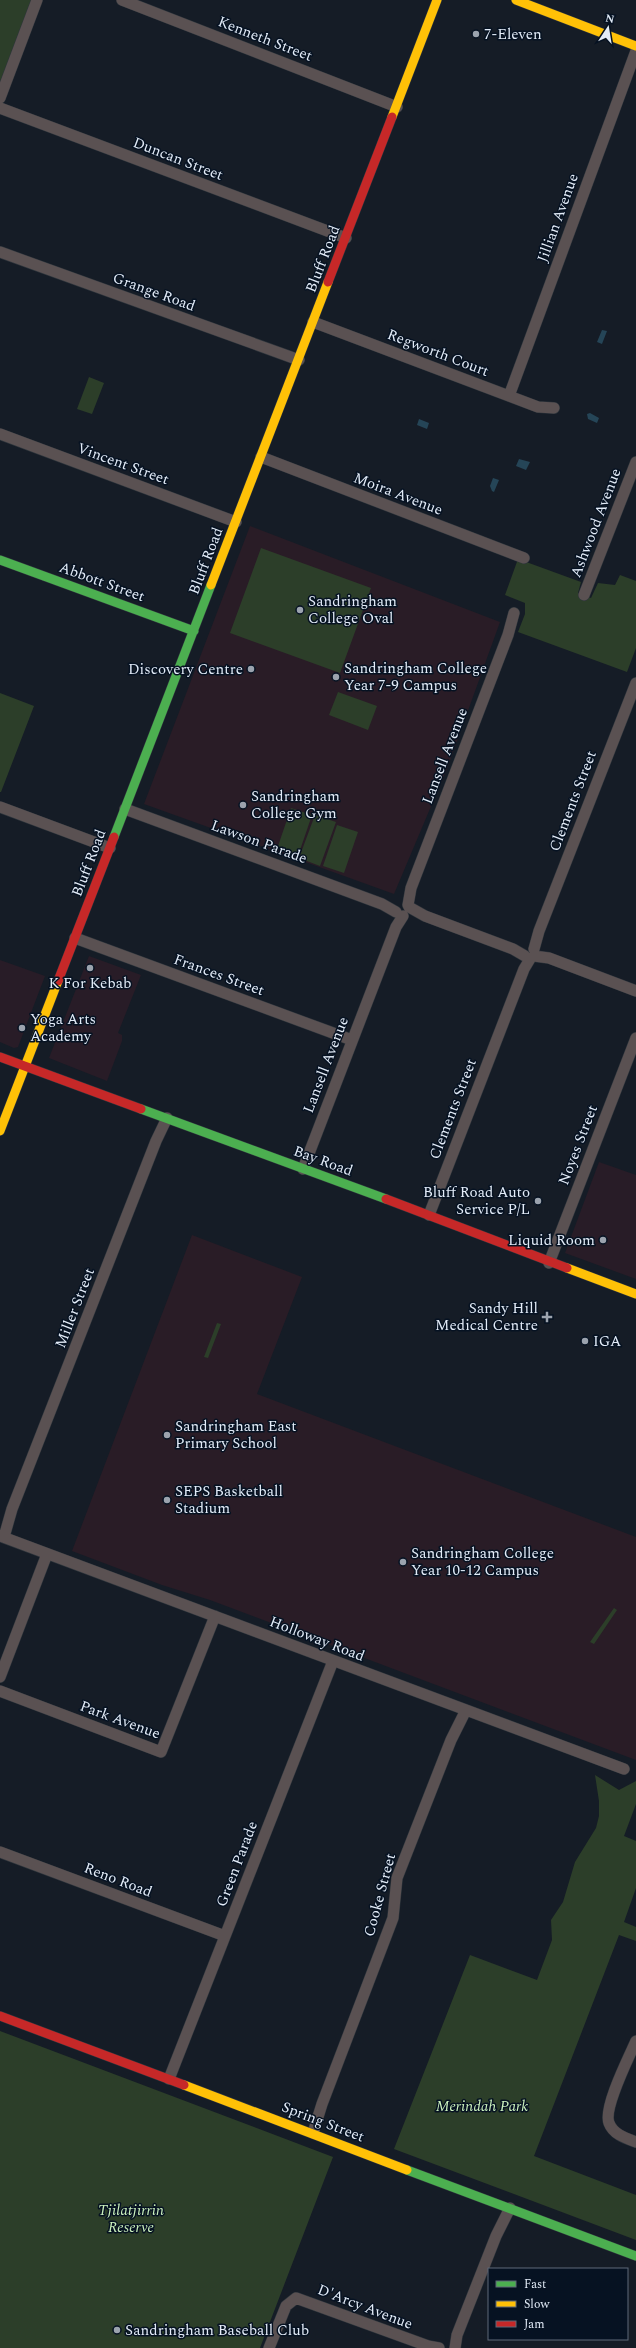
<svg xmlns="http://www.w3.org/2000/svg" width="636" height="2348" font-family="Spectral,serif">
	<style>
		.commercial { fill: #281c27 }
		.education { fill: #291c26 }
		.green { fill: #2c3e29 }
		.water { fill: #254557 }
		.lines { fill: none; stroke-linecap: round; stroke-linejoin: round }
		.street-casing { stroke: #2f363d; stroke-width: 12 }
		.fast-casing { stroke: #2f363d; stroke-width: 10 }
		.slow-casing { stroke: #2f363d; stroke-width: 10 }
		.jam-casing { stroke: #2f363d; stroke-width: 10 }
		.street { stroke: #5a5152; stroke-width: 11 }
		.fast { stroke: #4caf50; stroke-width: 9 }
		.slow { stroke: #ffc107; stroke-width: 9 }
		.jam { stroke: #c62828; stroke-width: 9 }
		.poi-dot { fill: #9ba3ae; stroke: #061222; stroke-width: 1.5 }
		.labels { text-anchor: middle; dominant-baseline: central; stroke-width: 3; stroke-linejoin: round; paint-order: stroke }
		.poi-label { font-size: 15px; fill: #e3ecf8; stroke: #061222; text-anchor: start }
		.street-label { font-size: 15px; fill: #e3ecf8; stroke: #061222 }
		.park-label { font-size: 15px; font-style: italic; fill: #cbf1bd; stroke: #061222 }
	</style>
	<rect width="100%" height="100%" fill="#151c26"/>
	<path class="commercial" d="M89 956 141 975 118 1033 122 1035V1041L107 1081 49 1058Z
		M0 960 45 976 18 1047 14 1048 0 1042Z
		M599 1162 636 1175V1279L565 1253Z"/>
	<path class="education" d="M250 526 500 622 448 766 394 894 144 804Z
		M192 1235 302 1277 257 1394 636 1537V1760L210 1600 162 1585 72 1551Z"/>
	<path class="green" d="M0 0H32L0 83Z
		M89 377 104 383 92 414 77 409Z
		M261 548 371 588 340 673 230 633Z
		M518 559 581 582 578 593 591 598 598 583 615 585 620 575 636 581V648L627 672 518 632 525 614V603L505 595Z
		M338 692 377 706 368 730 329 715Z
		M0 693 34 706 1 792H0Z
		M291 808 312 815 298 856 277 849Z
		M315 815 336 822 320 866 299 858Z
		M337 825 358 832 344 873 323 866Z
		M217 1323 221 1324 208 1358 204 1357Z
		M614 1608 617 1610 594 1644 590 1642Z
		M595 1775 619 1790 636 1781V1804L624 1836 636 1841V1888L624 1922 636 1927V1941L619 1935 534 2156 636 2195V2240L394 2149 470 1955 537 1980 552 1940 551 1920 563 1902 575 1862 596 1828 599 1816V1801Z
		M0 2031 333 2157 260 2348H0Z"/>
	<path class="water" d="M602 330 607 331 602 344 597 342Z
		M590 413 599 418 597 423 588 419 587 414Z
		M419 419 429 423 427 429 417 425Z
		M519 459 530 462 526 470 516 466Z
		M493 478 499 480 494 492 492 491 490 486Z"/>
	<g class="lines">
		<defs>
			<path id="street" d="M122 0 397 107
				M0 98 37 0
				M0 108 346 238
				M0 252 299 360
				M313 322 538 407 554 408
				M509 396 636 51
				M0 434 236 522
				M261 457 524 558
				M584 595 636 462
				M0 807 110 848
				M125 809 382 904 396 912
				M408 905 411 888 508 635 514 613
				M409 907 425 916 513 949 525 956
				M75 938 352 1040
				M534 949 539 931 636 683
				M534 956 549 958 636 991
				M303 1169 396 927 403 916
				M429 1215 524 969 530 959
				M549 1263 636 1038
				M0 1536 624 1769
				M4 1537 12 1509 156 1141 167 1118
				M0 1677 47 1554
				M0 1691 161 1752 215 1616
				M0 1852 225 1936
				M636 2041C629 2057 603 2108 609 2123 613 2134 625 2138 636 2142
				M169 2079 333 1661
				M313 2133 322 2104 393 1918 397 1878 451 1740 466 1710
				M269 2348 286 2306 296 2298 428 2346 439 2348
				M455 2348 457 2335 496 2236 510 2208"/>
			<path id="fast" d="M0 560 194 631
				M114 837 211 585
				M141 1109 386 1199
				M407 2170 636 2256"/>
			<path id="slow" d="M516 0 636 46
				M392 117 437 0
				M211 585 328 282
				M0 1131 58 981
				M567 1268 636 1294
				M184 2085 407 2170"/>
			<path id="jam" d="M328 282 392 117
				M58 981 114 837
				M0 1057 141 1109
				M386 1199 567 1268
				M0 2016 184 2085"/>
		</defs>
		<use href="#street" class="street-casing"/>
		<use href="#fast" class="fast-casing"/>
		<use href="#slow" class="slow-casing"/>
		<use href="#jam" class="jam-casing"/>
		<use href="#street" class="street"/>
		<use href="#fast" class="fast"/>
		<use href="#slow" class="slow"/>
		<use href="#jam" class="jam"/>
	</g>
	<g class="poi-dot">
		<circle cx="476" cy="34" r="4"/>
		<circle cx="300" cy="610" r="4"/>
		<circle cx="251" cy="669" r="4"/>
		<circle cx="336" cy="677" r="4"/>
		<circle cx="243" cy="805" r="4"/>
		<circle cx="90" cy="968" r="4"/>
		<circle cx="22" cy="1028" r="4"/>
		<circle cx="538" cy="1201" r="4"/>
		<circle cx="603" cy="1240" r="4"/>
		<path d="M545 1311h4v4h4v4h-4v4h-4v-4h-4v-4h4z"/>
		<circle cx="585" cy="1341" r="4"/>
		<circle cx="167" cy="1435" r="4"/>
		<circle cx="167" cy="1500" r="4"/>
		<circle cx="403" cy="1562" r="4"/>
		<circle cx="117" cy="2330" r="4"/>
	</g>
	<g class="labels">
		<g class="poi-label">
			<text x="484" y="34">7-Eleven</text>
			<text x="308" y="601">Sandringham<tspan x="308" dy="17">College Oval</tspan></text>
			<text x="344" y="668">Sandringham College<tspan x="344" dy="17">Year 7-9 Campus</tspan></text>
			<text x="243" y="669" text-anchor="end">Discovery Centre</text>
			<text x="251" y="796">Sandringham<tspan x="251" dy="17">College Gym</tspan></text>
			<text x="90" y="983" text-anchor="middle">K For Kebab</text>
			<text x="30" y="1019">Yoga Arts<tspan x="30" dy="17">Academy</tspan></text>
			<text x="530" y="1192" text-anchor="end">Bluff Road Auto<tspan x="530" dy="17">Service P/L</tspan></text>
			<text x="595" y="1240" text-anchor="end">Liquid Room</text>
			<text x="538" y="1308" text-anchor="end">Sandy Hill<tspan x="538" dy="17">Medical Centre</tspan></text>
			<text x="593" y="1341">IGA</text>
			<text x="175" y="1426">Sandringham East<tspan x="175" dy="17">Primary School</tspan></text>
			<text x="175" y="1491">SEPS Basketball<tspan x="175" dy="17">Stadium</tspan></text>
			<text x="411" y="1553">Sandringham College<tspan x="411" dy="17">Year 10-12 Campus</tspan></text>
			<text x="125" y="2330">Sandringham Baseball Club</text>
		</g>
		<g class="street-label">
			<text transform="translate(265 39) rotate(21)">Kenneth Street</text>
			<text transform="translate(178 159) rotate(21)">Duncan Street</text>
			<text transform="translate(558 218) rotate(-70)">Jillian Avenue</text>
			<text transform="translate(323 259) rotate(-69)">Bluff Road</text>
			<text transform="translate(154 292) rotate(20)">Grange Road</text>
			<text transform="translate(438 353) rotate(21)">Regworth Court</text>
			<text transform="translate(123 464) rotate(20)">Vincent Street</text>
			<text transform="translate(398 494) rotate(21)">Moira Avenue</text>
			<text transform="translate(596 523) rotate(-69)">Ashwood Avenue</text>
			<text transform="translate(206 561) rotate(-69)">Bluff Road</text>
			<text transform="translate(102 582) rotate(20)">Abbott Street</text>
			<text transform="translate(445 756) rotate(-69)">Lansell Avenue</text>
			<text transform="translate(573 801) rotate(-69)">Clements Street</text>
			<text transform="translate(259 842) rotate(20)">Lawson Parade</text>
			<text transform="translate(89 863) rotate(-69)">Bluff Road</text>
			<text transform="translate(219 975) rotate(20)">Frances Street</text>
			<text transform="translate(326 1065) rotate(-69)">Lansell Avenue</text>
			<text transform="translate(453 1109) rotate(-69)">Clements Street</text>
			<text transform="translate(578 1145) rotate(-69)">Noyes Street</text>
			<text transform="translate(323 1161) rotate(20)">Bay Road</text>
			<text transform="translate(75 1308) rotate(-69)">Miller Street</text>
			<text transform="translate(317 1639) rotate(21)">Holloway Road</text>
			<text transform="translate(120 1720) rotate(20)">Park Avenue</text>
			<text transform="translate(237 1864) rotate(-69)">Green Parade</text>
			<text transform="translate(118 1880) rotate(21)">Reno Road</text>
			<text transform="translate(380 1895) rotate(-75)">Cooke Street</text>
			<text transform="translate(323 2122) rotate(21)">Spring Street</text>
			<text transform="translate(365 2307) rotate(21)">D'Arcy Avenue</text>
		</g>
		<g class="park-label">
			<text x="482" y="2106">Merindah Park</text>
			<text x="131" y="2210">Tjilatjirrin<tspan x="131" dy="17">Reserve</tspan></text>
		</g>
	</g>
	<rect x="488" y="2268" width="140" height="72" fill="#061222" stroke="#5e6978"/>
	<rect x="496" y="2281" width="20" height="6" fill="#4caf50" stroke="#5e6978"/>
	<text x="524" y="2288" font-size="12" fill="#e3ecf8">Fast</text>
	<rect x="496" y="2301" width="20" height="6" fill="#ffc107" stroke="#5e6978"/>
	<text x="524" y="2308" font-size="12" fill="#e3ecf8">Slow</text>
	<rect x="496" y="2321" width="20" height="6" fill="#c62828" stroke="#5e6978"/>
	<text x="524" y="2328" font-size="12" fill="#e3ecf8">Jam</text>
	<g transform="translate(608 28) rotate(12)" stroke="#061222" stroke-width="3" paint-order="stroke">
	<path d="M0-3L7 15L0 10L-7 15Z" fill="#e3ecf8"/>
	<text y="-6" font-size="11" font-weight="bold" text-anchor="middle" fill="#e3ecf8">N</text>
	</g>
</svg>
